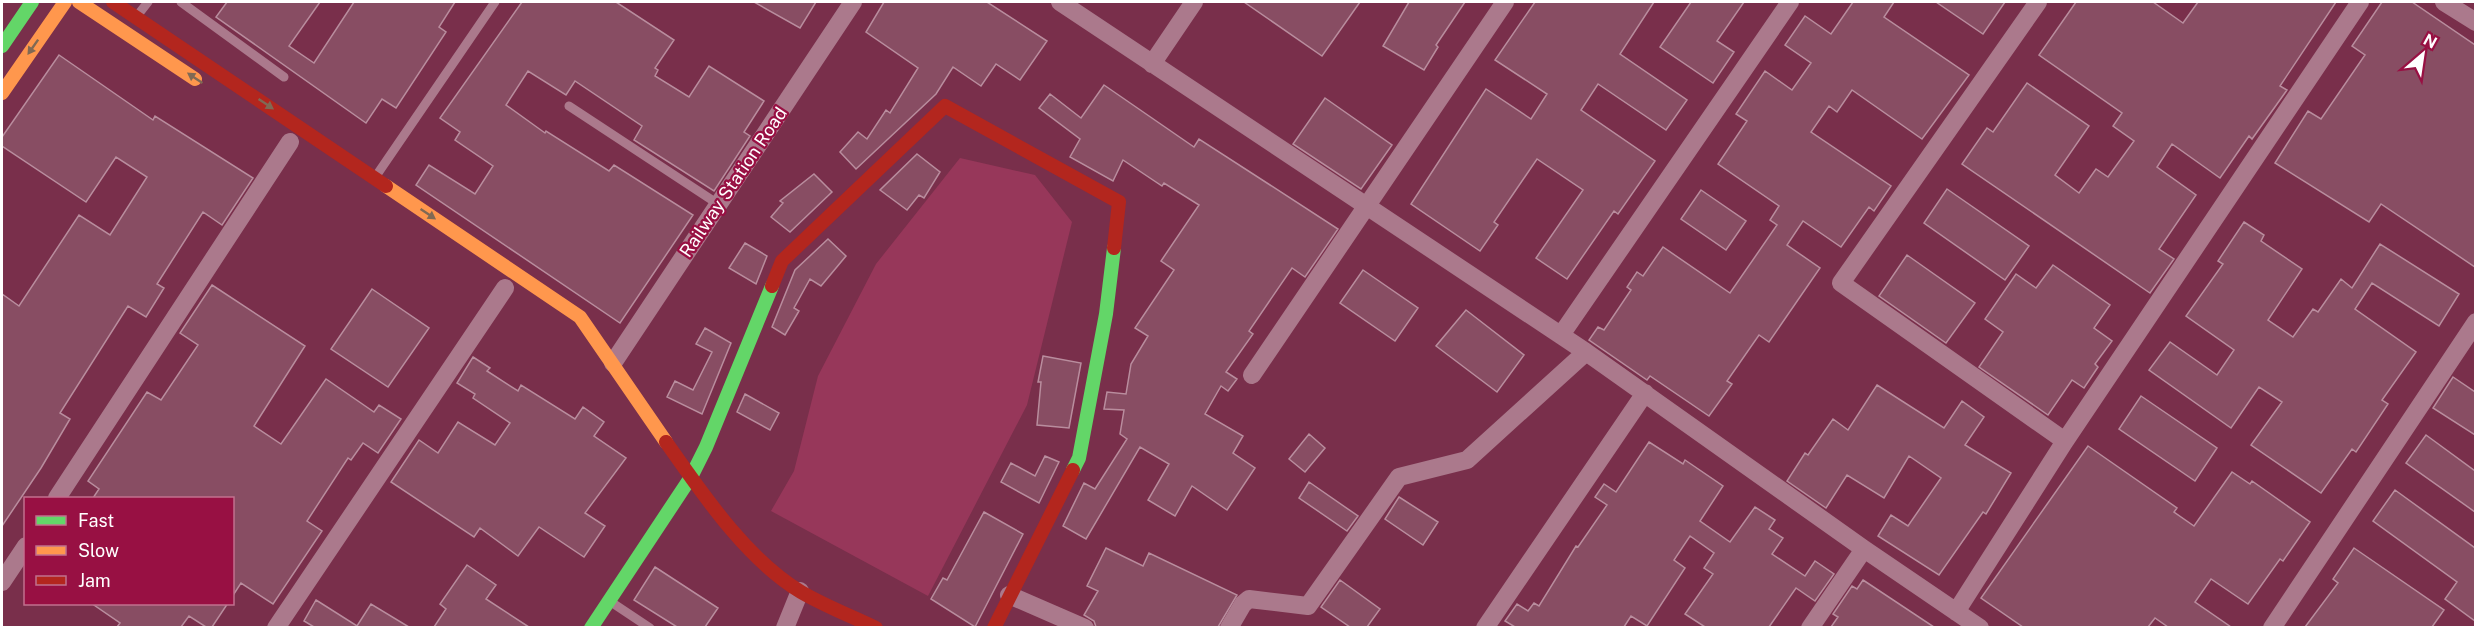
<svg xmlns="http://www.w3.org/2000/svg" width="2477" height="629" font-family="'Public Sans',sans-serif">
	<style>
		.water { fill: #97375a }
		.building { fill: #884d63; stroke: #b98d9e; stroke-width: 1.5 }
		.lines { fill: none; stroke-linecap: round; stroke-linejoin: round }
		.lane { stroke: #ab798c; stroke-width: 9 }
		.street { stroke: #ab798c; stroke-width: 18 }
		.fast { stroke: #63d668; stroke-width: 14 }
		.slow { stroke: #ff974d; stroke-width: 14 }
		.jam { stroke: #b3261e; stroke-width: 14 }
		.oneway { fill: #806954 }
		.labels { text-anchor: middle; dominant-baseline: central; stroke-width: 4.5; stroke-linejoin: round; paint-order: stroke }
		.street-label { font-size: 18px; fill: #fff; stroke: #981043 }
	</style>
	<rect width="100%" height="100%" fill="#792f4b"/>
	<path class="water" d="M960 158 1035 175 1072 222 1027 405 928 596 771 511 794 471 818 376 876 264Z"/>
	<path class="building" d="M227 2H320L289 46 314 63 354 2H455L439 27 446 32 396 108 382 99 366 123 216 17Z
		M522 2H616L674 40 655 68 658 70 655 76 689 97 709 66 764 101 744 132 750 136 714 191 634 140 642 126 575 81 566 95 528 71 506 105 545 133 546 131 609 171 614 165 693 215 620 323 416 185 429 165 475 194 493 166 455 140 460 132 440 118Z
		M754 2H816L800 28Z
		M884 2H987L1047 41 1020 80 996 64 981 86 953 67 936 94 856 169 840 152 858 132 867 139 886 110 890 113 918 68 866 32Z
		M1244 2H1360L1322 56Z
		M1409 2H1465L1436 45 1438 47 1424 70 1383 46Z
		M1535 2H1654L1620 54 1687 100 1666 130 1598 84 1581 110 1655 161 1618 214 1614 211 1567 279 1536 258 1583 190 1537 159 1494 222 1498 225 1480 251 1411 204 1486 89 1531 119 1547 94 1495 60Z
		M1691 2H1744L1717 41 1734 52 1713 83 1660 47Z
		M1853 2H1894L1884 17 1969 75 1922 139 1852 90 1837 112 1829 106 1811 132 1891 186 1874 211 1869 207 1841 247 1803 221 1787 245 1820 268 1769 342 1759 335 1727 381 1732 384 1709 416 1650 376 1647 380 1589 340 1598 327 1604 330 1631 290 1627 287 1637 272 1643 276 1663 247 1730 293 1777 225 1770 220 1779 206 1718 164 1747 121 1736 114 1765 71 1792 90 1811 63 1785 45 1805 16 1831 34Z
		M1936 2H2005L1983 34Z
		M2076 2H2153L2183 23 2198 2H2336L2280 86 2287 90 2252 139 2249 136 2220 178 2172 144 2157 167 2196 195 2159 249 2174 259 2150 293 1962 164 1987 128 1993 132 2027 83 2089 126 2055 175 2079 193 2096 169 2108 177 2134 141 2113 126 2122 113 2039 55Z
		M2382 2H2412L2475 45V267L2381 204 2369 222 2275 163 2308 111 2321 119 2365 55 2352 46Z
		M59 55 153 120 155 116 253 178 222 225 203 212 157 284 164 288 146 317 128 306 60 413 70 419 41 468 2 526V294L19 306 79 215 110 235 147 177 116 157 86 202 2 146V137Z
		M1104 85 1194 147 1199 139 1338 229 1305 277 1292 268 1249 331 1253 334 1226 372 1237 379 1228 391 1221 386 1205 414 1243 436 1233 453 1255 468 1227 510 1192 486 1175 516 1148 500 1169 464 1140 447 1086 539 1063 526 1084 483 1095 489 1127 439 1120 434 1124 410 1104 409 1107 392 1126 394 1131 364 1148 336 1135 328 1174 270 1161 261 1199 205 1164 183 1162 186 1123 160 1113 181 1070 157 1080 139 1039 108 1050 94 1081 118Z
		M1325 98 1392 145 1361 189 1293 144Z
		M917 154 940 172 924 198 919 195 907 210 880 190Z
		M814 174 832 192 790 232 771 217 783 203 780 201Z
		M1947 189 2029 246 2005 280 1924 223Z
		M1701 190 1746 221 1726 250 1681 219Z
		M2244 222 2264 235 2261 241 2302 269 2268 320 2293 337 2313 309 2318 312 2341 279 2352 288 2380 244 2459 294 2439 326 2372 283 2355 309 2416 352 2382 400 2388 404 2356 452 2352 449 2321 493 2251 445 2282 402 2259 387 2231 428 2149 370 2170 342 2217 375 2234 350 2186 316 2223 264 2218 261Z
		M828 239 846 256 821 286 810 279 794 308 799 311 785 335 772 327 795 270Z
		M745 243 767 256 756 284 729 268Z
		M1907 255 1975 303 1946 343 1879 296Z
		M2053 265 2110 305 2094 328 2112 341 2095 364 2098 367 2084 388 2072 380 2048 415 1979 367 2003 332 1985 319 2016 274 2036 288Z
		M1363 270 1418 308 1395 341 1340 303Z
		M212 285 305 346 254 426 281 444 326 379 374 412 379 405 401 419 378 453 363 443 351 460 348 458 307 521 322 531 273 604 241 583 232 597V498H93L99 489 88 481 147 392 161 400 198 345 180 333Z
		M372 289 429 328 388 387 331 349Z
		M1466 310 1524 355 1497 392 1436 346Z
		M705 328 731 343 702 414 667 397 675 381 693 390 712 352 696 344Z
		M1043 356 1081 363 1069 428 1037 425 1041 382H1038Z
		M473 357 490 368 487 371 518 391 521 385 575 419 583 407 604 422 594 436 626 458 585 513 605 526 584 557 539 527 518 556 480 528 474 537 391 482 419 440 438 453 458 422 495 445 510 423 473 398 475 394 457 383Z
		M2453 377 2475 392V435L2433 408Z
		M1877 385 1944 428 1962 401 1984 417 1965 445 2011 473 1986 514 1983 512 1939 575 1878 536 1891 515 1908 526 1941 478 1909 456 1884 498 1847 475 1826 508 1787 481 1805 453 1808 455 1833 419 1848 430Z
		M745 394 779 413 770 430 737 412Z
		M2141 396 2217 448 2195 481 2119 429Z
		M1309 434 1325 448 1305 472 1289 459Z
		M2426 435 2475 471V512L2406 463Z
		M1649 442 1683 464 1685 460 1723 486 1700 521 1730 542 1755 507 1775 520 1769 529 1783 538 1772 554 1805 576 1815 561 1834 574 1815 601 1796 588 1769 627H1705L1685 614 1713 574 1704 568 1714 553 1690 536 1674 560 1685 568 1647 626 1631 616 1624 627H1515L1505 621 1517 604 1528 611 1534 603 1539 606 1576 546 1578 547 1607 505 1595 497 1604 484 1616 492Z
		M2088 446 2177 508 2174 512 2194 526 2232 472 2250 484 2252 481 2310 522 2283 561 2280 559 2248 604 2211 579 2195 602 2231 627H2168L2155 618 2148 627H2023L1981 598Z
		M1045 456 1059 462 1039 503 1001 482 1011 463 1035 476Z
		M1309 482 1358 516 1347 531 1299 498Z
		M2395 490 2475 548V621L2445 599 2457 582 2373 521Z
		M1399 497 1438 522 1423 545 1385 519Z
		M984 512 1023 534 975 627 931 599 943 578 947 580Z
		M1106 548 1143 566 1149 553 1237 595 1218 627H1096L1094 621 1084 615 1098 591 1087 586Z
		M2354 548 2444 610 2432 627H2305L2338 583 2333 579Z
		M467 565 496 585 486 599 529 627H434L446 609 440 604Z
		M655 567 718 608 705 627H677L634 600Z
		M1340 580 1380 609 1367 627H1350L1321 607Z
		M1863 580 1934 627H1831L1838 617 1833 614 1852 586 1857 589Z
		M316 600 357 626 371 604 409 627H314L304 621Z
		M91 603H228L212 627H206L189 616 181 627H117L120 623Z"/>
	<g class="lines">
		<path class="lane" d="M181 2 284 77
			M137 16 148 2
			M569 106 718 204
			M376 176 495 2
			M611 602 650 628"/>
		<path class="street" d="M1060 2 1586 352 1864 549 1980 628
			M2038 2 1841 283 2065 441
			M2444 2 2476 22
			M1152 64 1194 2
			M1561 335 1790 2
			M613 363 853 2
			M1252 375 1505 2
			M57 498 290 142
			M2 582 26 546
			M1009 595 1085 628
			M1956 612 2065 441 2360 2
			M276 628 505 288
			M785 628 800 591
			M1229 628 1243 604 1249 599 1308 606 1399 477 1467 460 1586 352
			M1485 628 1645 393
			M1810 628 1864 549
			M2272 628 2476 322"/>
		<path class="fast" d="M2 46 32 2
			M1073 470 1079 458 1106 314 1114 248
			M591 628 691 477 706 447 772 286"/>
		<path class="slow" d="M79 2 195 79
			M2 93 65 2
			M386 186 580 317 666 442"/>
		<path class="jam" d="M113 2 386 186
			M772 286 782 261 945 106 1119 202 1114 248
			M666 442C702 493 746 559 801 592 825 606 851 616 876 628
			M994 628 1073 470"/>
	</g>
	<defs><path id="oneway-solid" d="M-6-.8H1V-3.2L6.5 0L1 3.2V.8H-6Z" transform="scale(1.5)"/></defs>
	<g class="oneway">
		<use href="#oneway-solid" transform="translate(33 47) rotate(125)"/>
		<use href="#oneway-solid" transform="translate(195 78) rotate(-146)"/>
		<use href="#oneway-solid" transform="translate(266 104) rotate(34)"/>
		<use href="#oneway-solid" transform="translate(428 214) rotate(34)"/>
	</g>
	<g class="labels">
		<g class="street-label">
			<text transform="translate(733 182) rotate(-56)">Railway Station Road</text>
		</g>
	</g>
	<rect width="2477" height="629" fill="none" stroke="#ffffff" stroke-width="6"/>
	<rect x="24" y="497" width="210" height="108" fill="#981043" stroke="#c1708e" stroke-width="1.5"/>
	<rect x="36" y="516" width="30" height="9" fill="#63d668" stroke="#c1708e" stroke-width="1.5"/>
	<text x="78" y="527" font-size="18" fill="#ffffff">Fast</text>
	<rect x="36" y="546" width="30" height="9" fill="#ff974d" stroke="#c1708e" stroke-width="1.5"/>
	<text x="78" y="557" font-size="18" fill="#ffffff">Slow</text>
	<rect x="36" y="576" width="30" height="9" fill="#b3261e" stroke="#c1708e" stroke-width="1.5"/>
	<text x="78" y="587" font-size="18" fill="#ffffff">Jam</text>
	<g transform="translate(2423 54) rotate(29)" stroke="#981043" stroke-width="4.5" paint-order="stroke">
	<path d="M0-4.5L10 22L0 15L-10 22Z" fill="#ffffff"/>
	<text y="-9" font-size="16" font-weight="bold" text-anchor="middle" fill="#ffffff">N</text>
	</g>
</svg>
